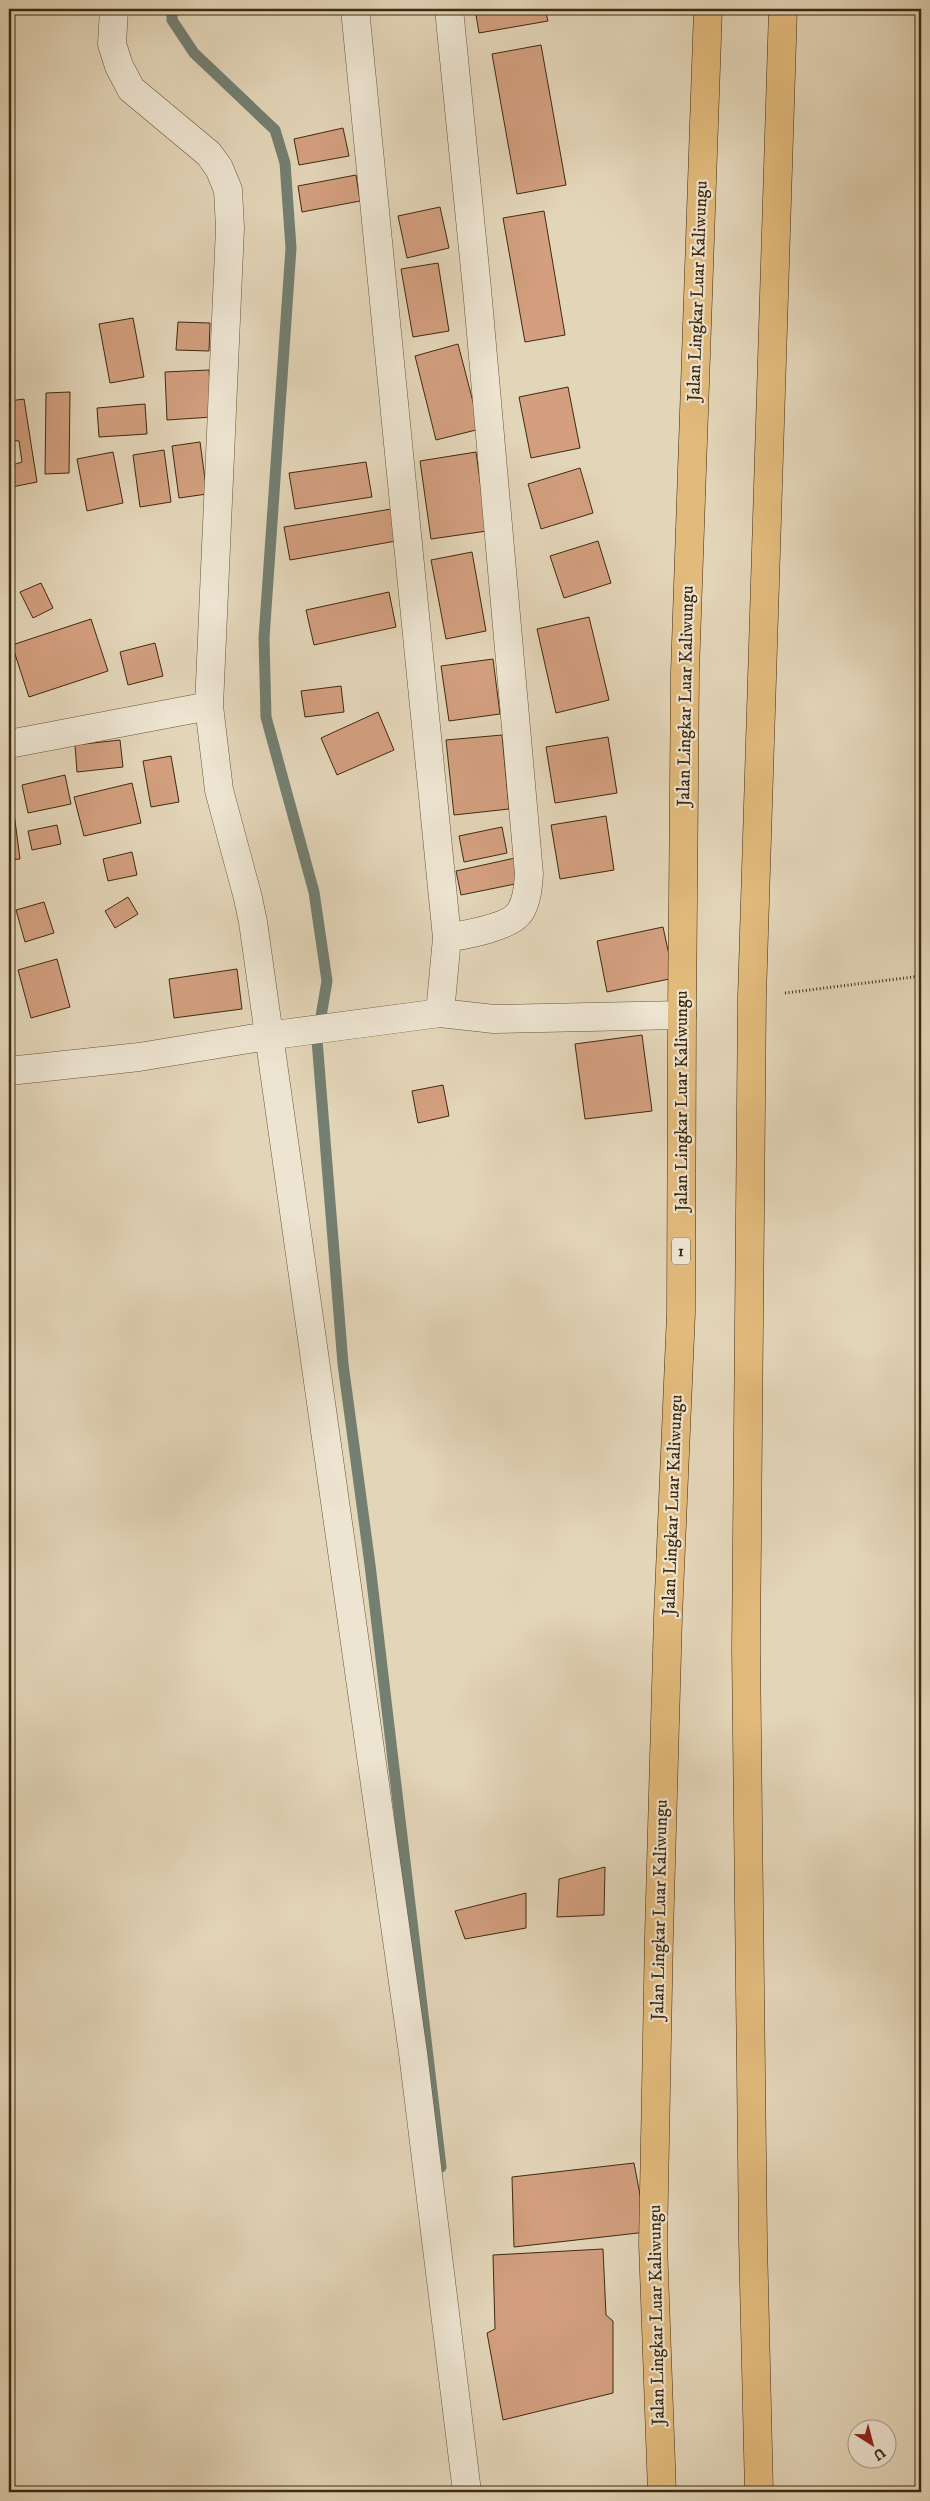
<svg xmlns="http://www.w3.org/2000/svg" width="930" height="2501" font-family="'IM FELL DW Pica',serif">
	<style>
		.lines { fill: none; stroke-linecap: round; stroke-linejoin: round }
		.stream { stroke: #737f71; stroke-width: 11 }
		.building { fill: #d39f7f; stroke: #3f2a0f }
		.minor-casing { stroke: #685539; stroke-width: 29 }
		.highway-casing { stroke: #3f2a0f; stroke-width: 29 }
		.path { stroke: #3f2a0f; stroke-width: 3; stroke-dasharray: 1 2.5; stroke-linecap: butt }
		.minor { stroke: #ede4d1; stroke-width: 28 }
		.highway { stroke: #e2ba7c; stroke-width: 28 }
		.labels { text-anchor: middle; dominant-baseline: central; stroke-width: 4.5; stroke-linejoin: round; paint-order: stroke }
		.shield { fill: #ede4d1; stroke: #736249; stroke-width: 1 }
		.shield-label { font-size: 16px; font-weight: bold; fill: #3f2a0f }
		.street-label { font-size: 18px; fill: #3f2a0f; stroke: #ede4d1 }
	</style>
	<rect width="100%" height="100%" fill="#e3d5b8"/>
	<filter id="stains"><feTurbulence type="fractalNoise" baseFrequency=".004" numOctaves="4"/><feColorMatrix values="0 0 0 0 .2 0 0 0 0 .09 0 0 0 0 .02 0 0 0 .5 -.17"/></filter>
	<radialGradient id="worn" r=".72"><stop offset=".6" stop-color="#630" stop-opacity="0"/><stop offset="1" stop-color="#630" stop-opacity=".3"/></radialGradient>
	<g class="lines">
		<path class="stream" d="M172 9V20L194 53 275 130 285 163 291 248 264 638 266 717 314 892 327 981 317 1040 343 1364 370 1565 441 2167"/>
	</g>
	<path class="building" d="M475 9H545L548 21 479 33Z
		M541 45 566 185 517 194 492 54Z
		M343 128 349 156 299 165 294 139Z
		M356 175 360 201 302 212 298 186Z
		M440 207 449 248 407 258 398 216Z
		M544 211 565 335 525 342 503 218Z
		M438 263 449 331 413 337 401 269Z
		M133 318 144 377 110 383 99 324Z
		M178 322 210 323 209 351 176 350Z
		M458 344 480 429 436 440 415 356Z
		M209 370 212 417 167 420 165 372Z
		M568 387 580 448 531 458 519 397Z
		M70 392 69 473 45 474 46 393Z
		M24 399 37 482 12 487 9 466 22 462 19 441 9 440V401Z
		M145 404 147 434 99 437 97 408Z
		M200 442 207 494 179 498 172 446Z
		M164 450 171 502 140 507 133 455Z
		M113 452 123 503 87 511 77 459Z
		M476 452 487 531 431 539 420 461Z
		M366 462 372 497 295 509 289 473Z
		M580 468 593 513 541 529 528 484Z
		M391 509 396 541 290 560 284 527Z
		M598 541 611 583 564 598 550 556Z
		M472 552 486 631 446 639 431 560Z
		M41 583 53 608 33 618 20 592Z
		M389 592 396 627 314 645 306 610Z
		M589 617 609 700 556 713 537 629Z
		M91 619 108 671 29 697 12 645Z
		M155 643 163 676 128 685 120 652Z
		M493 659 500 714 449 721 441 666Z
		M341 686 344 712 305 717 301 691Z
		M378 712 394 750 337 775 321 738Z
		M502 735 509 809 454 815 446 740Z
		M608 737 617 793 555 803 546 747Z
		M120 740 123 767 77 772 75 745Z
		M171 756 179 802 151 807 143 761Z
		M9 775 20 859 9 860Z
		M65 775 71 804 28 813 22 785Z
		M132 783 141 823 84 836 74 797Z
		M606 816 614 870 560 879 551 825Z
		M57 825 61 844 32 850 28 831Z
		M502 827 507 853 464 862 459 836Z
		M132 852 137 875 108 881 103 859Z
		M515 858 520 883 461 895 456 871Z
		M128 897 138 914 115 928 105 911Z
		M44 902 54 933 25 942 16 910Z
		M663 927 674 978 607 992 597 941Z
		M57 959 70 1007 31 1018 18 970Z
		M237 969 242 1009 174 1018 169 979Z
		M642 1035 652 1111 585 1119 575 1044Z
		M443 1085 449 1116 418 1123 412 1091Z
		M605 1867 604 1915 557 1917 559 1879Z
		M526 1893V1928L465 1939 455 1911Z
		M634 2163 647 2232 514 2247 512 2177Z
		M603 2249 606 2315 613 2321V2393L503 2420 487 2333 495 2329 493 2255Z"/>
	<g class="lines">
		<defs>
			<path id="minor" d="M114 9 112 44 119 66 131 89 209 154 219 168 228 190 230 228 209 706 219 790 248 898 253 922 413 2053 467 2492
				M355 9 447 938
				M9 744 209 706
				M440 1013 447 938C464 935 511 927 520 912 527 901 528 887 529 874L477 289 449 9
				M9 1071 139 1057 274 1035 440 1013 494 1019 682 1015"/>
			<path id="highway" d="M662 2492 653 2244 659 1935 668 1617 681 1313 682 1015 685 672 708 9
				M759 2492 753 2241 746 1649 752 997 783 9"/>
		</defs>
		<use href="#minor" class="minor-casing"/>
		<use href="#highway" class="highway-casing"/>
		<path class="path" d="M785 993 921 976"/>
		<use href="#minor" class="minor"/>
		<use href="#highway" class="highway"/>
	</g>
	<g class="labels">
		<rect class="shield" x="672" y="1237.5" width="18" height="27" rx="4"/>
		<g class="shield-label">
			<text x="681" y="1251">1</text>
		</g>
		<g class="street-label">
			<text transform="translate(698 291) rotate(-88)">Jalan Lingkar Luar Kaliwungu</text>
			<text transform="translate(686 696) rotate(-89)">Jalan Lingkar Luar Kaliwungu</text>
			<text transform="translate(682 1101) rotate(-90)">Jalan Lingkar Luar Kaliwungu</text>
			<text transform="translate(673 1505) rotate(-88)">Jalan Lingkar Luar Kaliwungu</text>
			<text transform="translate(660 1910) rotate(-89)">Jalan Lingkar Luar Kaliwungu</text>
			<text transform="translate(657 2315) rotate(-91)">Jalan Lingkar Luar Kaliwungu</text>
		</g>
	</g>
	<rect width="930" height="2501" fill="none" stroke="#e3d5b8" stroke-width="30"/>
	<rect x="10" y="10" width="910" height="2481" fill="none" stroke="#3f2a0f" stroke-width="2.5"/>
	<rect x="15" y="15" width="900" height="2471" fill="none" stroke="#3f2a0f"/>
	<g transform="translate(872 2444) rotate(144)"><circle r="24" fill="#ede4d1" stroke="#a79a83"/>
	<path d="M0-4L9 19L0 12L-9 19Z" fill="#8f2418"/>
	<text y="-8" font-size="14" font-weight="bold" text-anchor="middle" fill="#3f2a0f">U</text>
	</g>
	<rect width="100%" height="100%" filter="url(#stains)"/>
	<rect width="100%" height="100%" fill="url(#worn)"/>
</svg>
